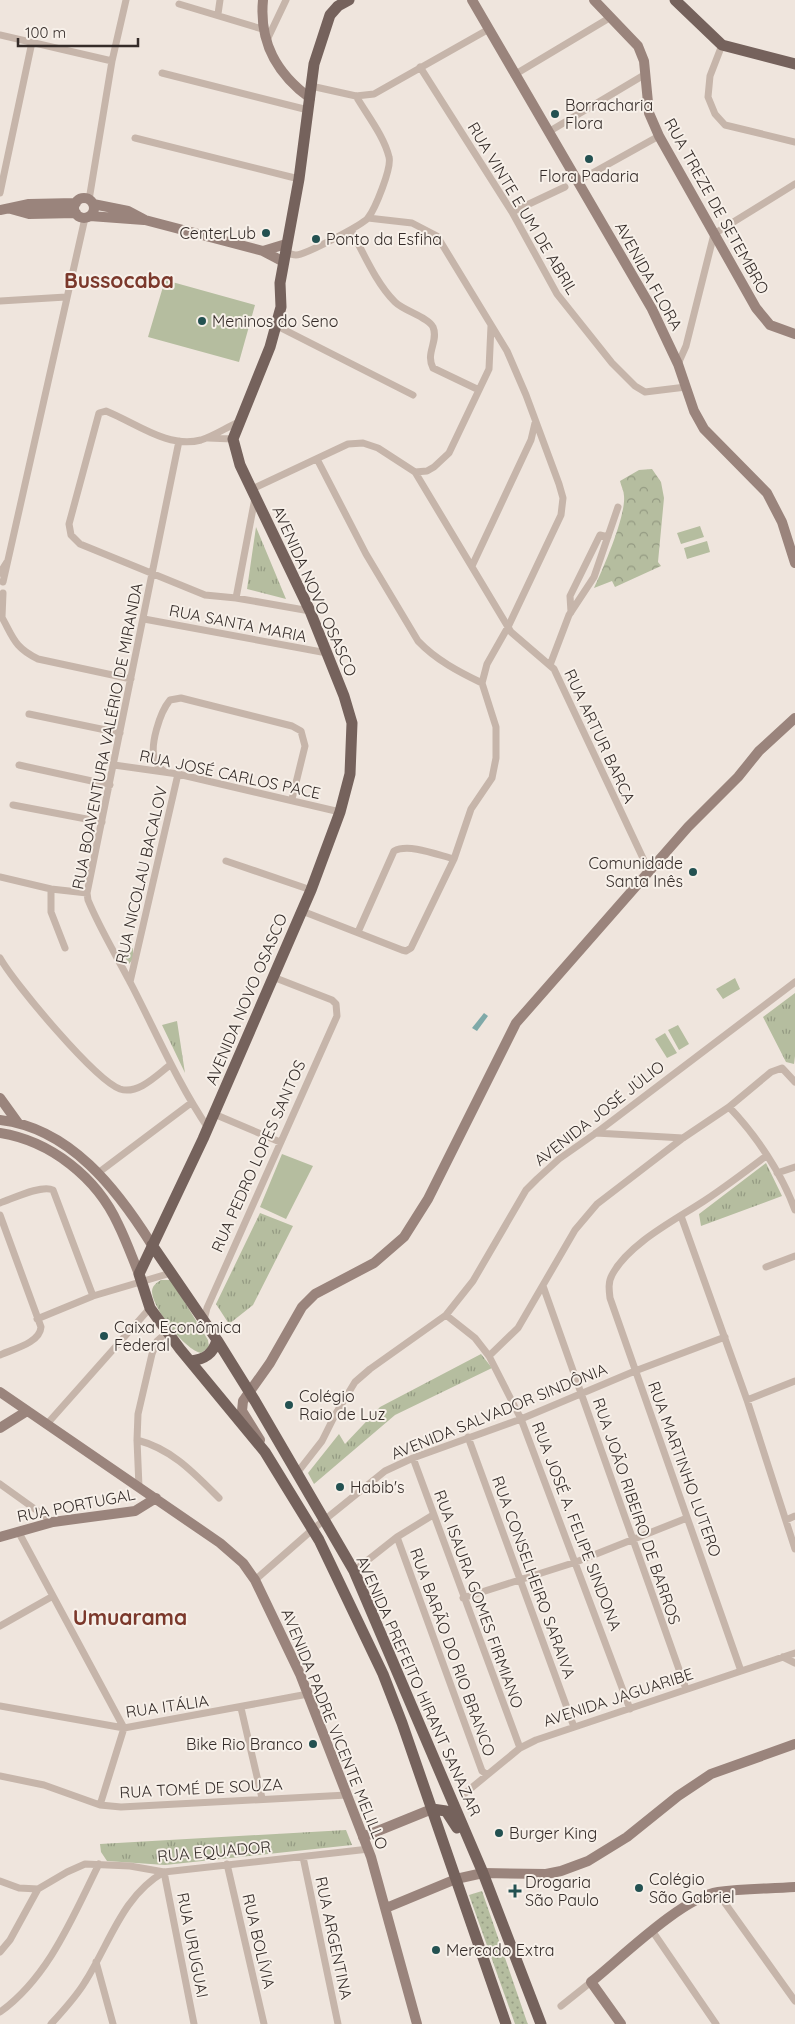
<svg xmlns="http://www.w3.org/2000/svg" width="795" height="2024" font-family="Quicksand,sans-serif">
	<style>
		.grass { fill: url(#grass-dots) }
		.forest { fill: url(#forest-crowns) }
		.park { fill: url(#park-tufts) }
		.garden { fill: #b5bd9f }
		.water { fill: #7fa9a8 }
		.lines { fill: none; stroke-linecap: round; stroke-linejoin: round }
		.street { stroke: #c6b5aa; stroke-width: 7 }
		.secondary { stroke: #9a847c; stroke-width: 10 }
		.primary { stroke: #75625c; stroke-width: 11 }
		.poi-dot { fill: #235151; stroke: #f7f0e9; stroke-width: 2 }
		.labels { text-anchor: middle; dominant-baseline: central; stroke-width: 4; stroke-linejoin: round; paint-order: stroke }
		.poi-label { font-size: 16px; fill: #352c29; stroke: #f7f0e9; text-anchor: start }
		.street-label { font-size: 16px; fill: #352c29; stroke: #f7f0e9 }
		.district-label { font-size: 21px; font-weight: bold; fill: #7b382b; stroke: #f7f0e9 }
	</style>
	<defs>
		<pattern id="grass-dots" width="8" height="8" patternUnits="userSpaceOnUse" patternTransform="scale(1.25)"><rect width="8" height="8" fill="#b5bd9f"/><path d="M2 2h.1M6 6h.1" fill="none" stroke="#949a82" stroke-width="1.8" stroke-linecap="round"/></pattern>
		<pattern id="forest-crowns" width="20" height="18" patternUnits="userSpaceOnUse" patternTransform="scale(1.25)"><rect width="20" height="18" fill="#b5bd9f"/><path d="M2 6a3 3 0 1 1 6 0M12 15a3 3 0 1 1 6 0" fill="none" stroke="#949a82"/></pattern>
		<pattern id="park-tufts" width="24" height="20" patternUnits="userSpaceOnUse" patternTransform="scale(1.25)"><rect width="24" height="20" fill="#b5bd9f"/><path d="M3 7l-1-3M5 7V3M7 7l1-3M15 17l-1-3M17 17v-4M19 17l1-3" fill="none" stroke="#949a82"/></pattern>
	</defs>
	<rect width="100%" height="100%" fill="#efe5dd"/>
	<path class="grass" d="M482 1891 527 2022 528 2024H515L469 1895Z"/>
	<path class="forest" d="M652 469 661 482 664 498 658 562 661 566 615 587 612 581 594 588C603 569 626 516 624 496 624 491 621 486 620 481L639 470Z"/>
	<path class="park" d="M256 527 286 599 247 589Z
		M133 948V959L129 964 122 952Z
		M795 993V1056L794 1064 786 1062 763 1017Z
		M177 1021 185 1073 162 1025Z
		M766 1163 782 1196 701 1226 699 1214Z
		M260 1213 293 1226 253 1305 229 1324 216 1304Z
		M161 1280H171L208 1340 209 1347 201 1353C185 1350 153 1309 152 1292 152 1286 156 1283 161 1280Z
		M481 1354 492 1368 395 1415 314 1484 308 1473 339 1434 345 1444 380 1407Z
		M346 1830 352 1845 165 1865 107 1861 101 1852 100 1844Z"/>
	<path class="garden" d="M165 280 255 305 239 362 148 337Z
		M700 526 704 537 681 544 677 533Z
		M707 541 710 552 687 559 684 548Z
		M735 978 740 989 723 999 716 989Z
		M678 1025 689 1044 679 1050 668 1030Z
		M665 1033 677 1053 667 1058 655 1039Z
		M282 1154 313 1166 286 1219 260 1207Z"/>
	<path class="water" d="M484 1013 488 1016 477 1031 472 1028Z"/>
	<g class="lines">
		<path class="street" d="M179 4 262 29
			M218 14 220 0
			M0 35 112 61
			M267 40 286 0
			M722 45 710 76 708 97 715 114 725 125 795 142
			M420 67 512 212 557 294 612 363 635 386 645 392 686 387
			M162 73 308 110
			M514 75 611 17
			M311 86 356 96 374 94 489 29
			M550 131 644 75
			M135 138 299 179
			M578 181 659 136
			M0 193 32 42
			M89 200 112 61 126 0
			M512 212 565 187
			M368 218 412 223 437 236 507 351 526 395 559 484 563 498 561 515 508 627 487 664 482 683
			M351 230C364 254 376 283 395 302 404 311 428 317 433 327 439 341 425 353 433 368L479 390
			M285 253C288 253 293 255 296 255 305 255 362 225 368 218 375 209 392 168 389 157 384 136 367 115 356 96
			M0 301 66 297
			M277 326 413 395
			M678 364 686 346 714 234 795 184
			M239 422C227 427 214 436 201 440 168 449 136 423 106 411L99 413 69 524 71 535 80 544 205 595 236 598 310 611
			M208 438 233 439
			M179 441 87 893 88 900C100 929 116 955 130 982 156 1032 177 1082 208 1128
			M317 459 366 554 418 641C436 660 459 672 482 683
			M415 472 427 471 434 467 449 453 489 369 491 326
			M252 489 348 444 363 443 378 448 415 472 511 632 554 669 649 871
			M472 566 531 440 535 423
			M0 573 7 562
			M3 582 85 218
			M236 598 255 498
			M571 612 570 596 600 535 608 537
			M0 614C13 636 13 647 38 659L131 679
			M2 617 3 593
			M144 619 327 653
			M550 665 569 615 594 577 618 507
			M29 714 120 733
			M19 765 110 785
			M114 765 178 774 340 812
			M165 772C161 769 157 766 155 761 149 746 160 712 170 700L181 698 292 726 301 731 305 746 292 799
			M13 805 102 822
			M226 861 311 890
			M0 877 51 889 87 893
			M51 889V912L65 948
			M302 911 402 950 406 951 411 948 454 859 471 809 492 778 496 758V727L482 683
			M358 932 394 851C409 843 438 855 454 859
			M0 958C14 983 95 1080 120 1089 138 1095 157 1075 170 1065
			M130 982 178 774
			M729 1107C756 1135 782 1174 795 1210
			M214 1114 280 1142
			M596 1133 683 1138
			M98 1173 191 1103
			M777 1173 795 1167
			M0 1203C12 1199 42 1184 53 1190L93 1296
			M0 1215 41 1327C40 1343 13 1349 0 1355
			M681 1216 747 1400 795 1549
			M766 1267 795 1256
			M543 1286 686 1689
			M446 1315 475 1338 489 1356 521 1419 630 1709
			M37 1319 93 1296 171 1273
			M204 1320 207 1308 337 1016 336 1004 332 1000 273 977
			M489 1356 518 1328 575 1230 597 1204 683 1138 729 1107 771 1072 782 1068 795 1082
			M747 1400 795 1381
			M47 1424 150 1308
			M468 1437 574 1727
			M137 1440C172 1449 194 1473 219 1498
			M413 1458 520 1748
			M297 1473 322 1441 335 1415 355 1382 370 1369 446 1315 473 1281 526 1190 537 1179 559 1159 596 1133 795 982
			M0 1484 53 1522
			M139 1487 137 1440 138 1414 152 1354 157 1341 167 1332
			M786 1520 795 1516
			M18 1531 124 1728 100 1805
			M397 1537 482 1771 486 1774
			M354 1571 397 1537 433 1515
			M255 1580 312 1530 385 1471 413 1458 521 1419 635 1371 725 1337
			M463 1598 576 1562 687 1518
			M0 1626 53 1596
			M783 1657 795 1663
			M741 1671 610 1298C609 1290 608 1282 612 1275 628 1244 675 1220 704 1201 725 1187 745 1172 766 1156
			M0 1706 124 1728 308 1694
			M241 1708 262 1798
			M0 1776 44 1785 100 1805 121 1807 347 1795
			M464 1794 520 1748 536 1740 795 1653
			M303 1857 338 2024
			M227 1864 264 2024
			M0 1881 19 1888 38 1889 67 1872 85 1864 130 1866 164 1872 369 1849
			M717 1892 795 2001
			M653 1932 716 2024
			M0 1952 10 1940 38 1889
			M96 1962 113 2024
			M561 2006 591 1982
			M0 2012C49 1977 73 1916 99 1864
			M51 2024C63 2011 76 1997 85 1982 110 1943 122 1896 164 1872L194 2024"/>
		<path class="secondary" d="M263 0C259 42 276 73 310 98
			M472 0 652 309 678 364 694 411 704 429 767 493 782 522 795 563
			M594 0 638 46 644 61 649 113 659 136 756 308 770 325 795 334
			M74 208a10 10 0 1 1 20 0a10 10 0 1 1-20 0Z
			M93 204 128 211 145 220 263 251 284 262
			M11 209 29 214 76 213
			M0 210 29 204 76 203
			M90 216 144 220
			M263 251 286 244
			M0 1098 18 1123
			M0 1120C70 1128 117 1189 152 1245
			M0 1133C51 1141 97 1178 118 1224 126 1240 132 1257 139 1274
			M0 1392 220 1543 243 1563 255 1580 300 1674 371 1857 417 2024
			M0 1428 27 1411
			M260 1440 242 1411 243 1401 270 1363 302 1307 315 1294 374 1263 404 1237 428 1199 516 1023 688 827 738 777 759 751 795 718
			M0 1537 53 1522 135 1511 156 1498
			M363 1837 432 1809
			M386 1908 456 1879 483 1873 546 1874 561 1871 588 1861 627 1837 678 1796 711 1774 795 1744
			M621 2024 591 1982C621 1958 683 1897 718 1892 744 1888 770 1889 795 1887"/>
		<path class="primary" d="M349 0 338 6 330 15 314 64 299 179 280 283 281 307 270 347 233 439 240 465 310 611 344 696 352 723 350 774 340 812 311 890 203 1139 139 1274 150 1308 180 1349 265 1452 319 1540 383 1674 402 1723 506 2024
			M675 0 722 45 795 64
			M152 1245 217 1340 255 1401 354 1571 483 1873 541 2024
			M191 1361C205 1359 213 1354 217 1340
			M432 1809 446 1811 457 1828"/>
	</g>
	<g class="poi-dot">
		<circle cx="555" cy="114" r="5"/>
		<circle cx="589" cy="159" r="5"/>
		<circle cx="266" cy="233" r="5"/>
		<circle cx="316" cy="239" r="5"/>
		<circle cx="202" cy="321" r="5"/>
		<circle cx="693" cy="872" r="5"/>
		<circle cx="104" cy="1336" r="5"/>
		<circle cx="289" cy="1405" r="5"/>
		<circle cx="340" cy="1487" r="5"/>
		<circle cx="313" cy="1744" r="5"/>
		<circle cx="499" cy="1833" r="5"/>
		<circle cx="639" cy="1888" r="5"/>
		<path d="M512.5 1883.5h5v5h5v5h-5v5h-5v-5h-5v-5h5z"/>
		<circle cx="436" cy="1950" r="5"/>
	</g>
	<g class="labels">
		<g class="poi-label">
			<text x="565" y="105">Borracharia<tspan x="565" dy="18">Flora</tspan></text>
			<text x="589" y="176" text-anchor="middle">Flora Padaria</text>
			<text x="256" y="233" text-anchor="end">CenterLub</text>
			<text x="326" y="239">Ponto da Esfiha</text>
			<text x="212" y="321">Meninos do Seno</text>
			<text x="683" y="863" text-anchor="end">Comunidade<tspan x="683" dy="18">Santa Inês</tspan></text>
			<text x="114" y="1327">Caixa Econômica<tspan x="114" dy="18">Federal</tspan></text>
			<text x="299" y="1396">Colégio<tspan x="299" dy="18">Raio de Luz</tspan></text>
			<text x="350" y="1487">Habib's</text>
			<text x="303" y="1744" text-anchor="end">Bike Rio Branco</text>
			<text x="509" y="1833">Burger King</text>
			<text x="649" y="1879">Colégio<tspan x="649" dy="18">São Gabriel</tspan></text>
			<text x="525" y="1882">Drogaria<tspan x="525" dy="18">São Paulo</tspan></text>
			<text x="446" y="1950">Mercado Extra</text>
		</g>
		<g class="street-label">
			<text transform="translate(717 206) rotate(61)">RUA TREZE DE SETEMBRO</text>
			<text transform="translate(523 208) rotate(59)">RUA VINTE E UM DE ABRIL</text>
			<text transform="translate(649 276) rotate(61)">AVENIDA FLORA</text>
			<text transform="translate(315 591) rotate(66)">AVENIDA NOVO OSASCO</text>
			<text transform="translate(238 623) rotate(11)">RUA SANTA MARIA</text>
			<text transform="translate(107 736) rotate(-79)">RUA BOAVENTURA VALÉRIO DE MIRANDA</text>
			<text transform="translate(600 736) rotate(65)">RUA ARTUR BARCA</text>
			<text transform="translate(230 774) rotate(12)">RUA JOSÉ CARLOS PACE</text>
			<text transform="translate(141 875) rotate(-77)">RUA NICOLAU BACALOV</text>
			<text transform="translate(246 999) rotate(-67)">AVENIDA NOVO OSASCO</text>
			<text transform="translate(599 1113) rotate(-38)">AVENIDA JOSÉ JÚLIO</text>
			<text transform="translate(258 1156) rotate(-66)">RUA PEDRO LOPES SANTOS</text>
			<text transform="translate(499 1411) rotate(-22)">AVENIDA SALVADOR SINDÔNIA</text>
			<text transform="translate(685 1469) rotate(70)">RUA MARTINHO LUTERO</text>
			<text transform="translate(76 1505) rotate(-11)">RUA PORTUGAL</text>
			<text transform="translate(637 1511) rotate(71)">RUA JOÃO RIBEIRO DE BARROS</text>
			<text transform="translate(577 1526) rotate(69)">RUA JOSÉ A. FELIPE SINDONA</text>
			<text transform="translate(534 1577) rotate(70)">RUA CONSELHEIRO SARAIVA</text>
			<text transform="translate(479 1599) rotate(70)">RUA ISAURA GOMES FIRMIANO</text>
			<text transform="translate(453 1652) rotate(70)">RUA BARÃO DO RIO BRANCO</text>
			<text transform="translate(419 1686) rotate(66)">AVENIDA PREFEITO HIRANT SANAZAR</text>
			<text transform="translate(618 1697) rotate(-18)">AVENIDA JAGUARIBE</text>
			<text transform="translate(167 1706) rotate(-8)">RUA ITÁLIA</text>
			<text transform="translate(335 1729) rotate(68)">AVENIDA PADRE VICENTE MELILLO</text>
			<text transform="translate(201 1788) rotate(-3)">RUA TOMÉ DE SOUZA</text>
			<text transform="translate(214 1851) rotate(-5)">RUA EQUADOR</text>
			<text transform="translate(334 1938) rotate(78)">RUA ARGENTINA</text>
			<text transform="translate(259 1941) rotate(77)">RUA BOLÍVIA</text>
			<text transform="translate(193 1945) rotate(79)">RUA URUGUAI</text>
		</g>
		<g class="district-label">
			<text x="119" y="280">Bussocaba</text>
			<text x="130" y="1617">Umuarama</text>
		</g>
	</g>
	<path d="M18 38v8h120v-8" fill="none" stroke="#352c29" stroke-width="2.5"/>
	<text x="25" y="38" font-size="15" fill="#352c29" stroke="#f7f0e9" stroke-width="4" paint-order="stroke">100 m</text>
</svg>
